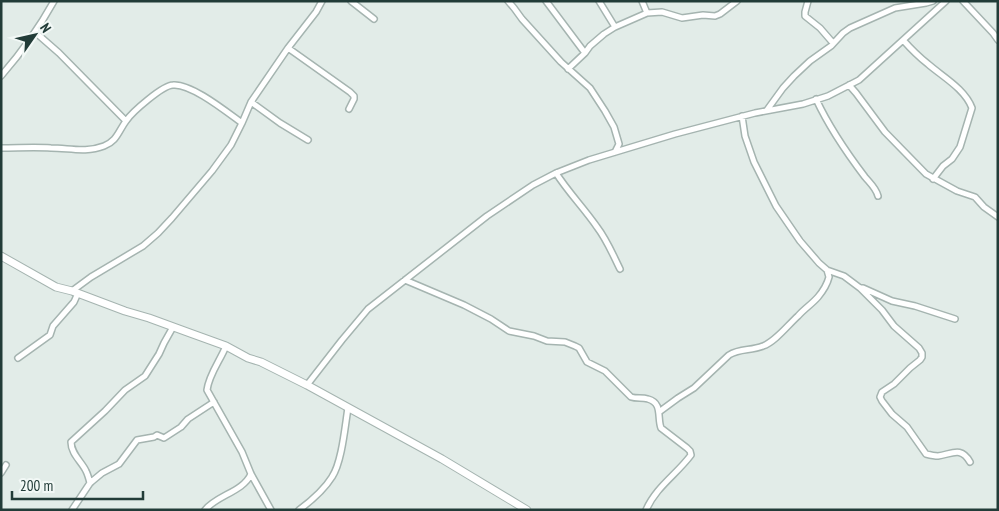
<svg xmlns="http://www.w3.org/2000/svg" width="999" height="511" font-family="'PT Sans Narrow',sans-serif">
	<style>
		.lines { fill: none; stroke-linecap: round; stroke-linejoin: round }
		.minor-casing { stroke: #a5b4b0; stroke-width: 8 }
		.tertiary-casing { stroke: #a5b4b0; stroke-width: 9 }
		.minor { stroke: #fff; stroke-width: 5 }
		.tertiary { stroke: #fff; stroke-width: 7 }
	</style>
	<rect width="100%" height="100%" fill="#e2ece8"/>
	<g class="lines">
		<defs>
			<path id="minor" d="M351 1 374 19
				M508 1 514 8 522 19 561 62 590 88 605 111 614 127 619 144 615 152
				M546 1 585 53
				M599 1 615 27
				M642 1 647 13
				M808 1 805 12V16L820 28 833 43
				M963 1 993 33 998 40
				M35 32 59 53 126 121
				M903 40C911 49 919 57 928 64 943 77 965 89 972 108L960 147 952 159 943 166 933 179
				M288 48 350 92 354 96V99L349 109
				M568 69 585 53 590 46 604 34 615 27 647 13 662 12 682 18 703 15 715 16 720 14 737 1
				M1 76C21 53 39 28 54 1
				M849 85 856 93 885 132 926 174 957 191 975 197 984 207 998 217
				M816 99C829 127 846 152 865 177 870 183 876 188 878 196
				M251 102 280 123 308 140
				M767 110 783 88 794 76 810 61 831 46 843 33 850 28 895 8 926 3 933 1
				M742 116 745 136 754 162 776 206 800 241 819 263 827 270 844 276 860 288 882 310 894 326 919 348 922 353V357L920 360 910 368 894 384 882 392 880 397 882 401 892 414 907 427 926 454C930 455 934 456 938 456 952 454 961 446 970 462
				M1 148C18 148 34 147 51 148 69 148 86 153 104 146 117 141 118 132 126 121 132 112 163 85 173 85 191 83 228 113 242 123
				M556 173C568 192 584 208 597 227 607 240 613 255 620 269
				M405 280 464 305 491 319 509 331 534 336 547 341 565 342 575 346 579 348 587 362 605 371 631 397C637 399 642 397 648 399 663 403 657 418 661 428L687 448 690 451 691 455C677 474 656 487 646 510
				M861 288H863L892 301 915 306 955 319
				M72 291 91 277 143 246 158 233 172 218 212 171 231 145 242 123 251 102 288 48 316 12 322 1
				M226 346C220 361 209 374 207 390L242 452 251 474 271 510
				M18 358 50 335 53 326 74 302 78 293
				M307 385 342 340 368 309 487 216 533 185 556 173 589 160 675 134 755 113 803 104 828 96 859 80 946 1
				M659 412 678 398 694 388 729 355C740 348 751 351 763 346 775 342 788 325 798 316 804 309 812 304 818 297 823 291 827 285 829 277L827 270
				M1 473 6 465
				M90 483C89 479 88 475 86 471 82 462 71 454 71 442L105 411 125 390 145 376 159 354 164 343 173 327
				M72 510 90 483 102 473 119 464 137 440 154 437 157 435 164 438 181 427 188 419 214 402
				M205 510C217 495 243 492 251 474
				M299 510C311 501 324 490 332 477 342 462 345 426 348 408"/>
			<path id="tertiary" d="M1 256 56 287 72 291 125 311 149 318 190 333 226 346 248 358 261 362 307 385 442 459 527 510"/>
		</defs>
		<use href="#minor" class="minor-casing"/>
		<use href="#tertiary" class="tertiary-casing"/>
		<use href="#minor" class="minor"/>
		<use href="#tertiary" class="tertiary"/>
	</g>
	<rect width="999" height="511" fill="none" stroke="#223c38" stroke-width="5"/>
	<g transform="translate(35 35) rotate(56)" stroke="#f2f8f6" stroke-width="4" paint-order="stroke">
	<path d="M0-4L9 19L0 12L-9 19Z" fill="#223c38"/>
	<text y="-8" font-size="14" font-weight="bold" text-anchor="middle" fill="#223c38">N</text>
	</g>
	<path d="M12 491v8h131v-8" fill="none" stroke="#223c38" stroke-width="2.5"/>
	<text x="20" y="491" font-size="15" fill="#223c38" stroke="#f2f8f6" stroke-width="4" paint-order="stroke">200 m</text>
</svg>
